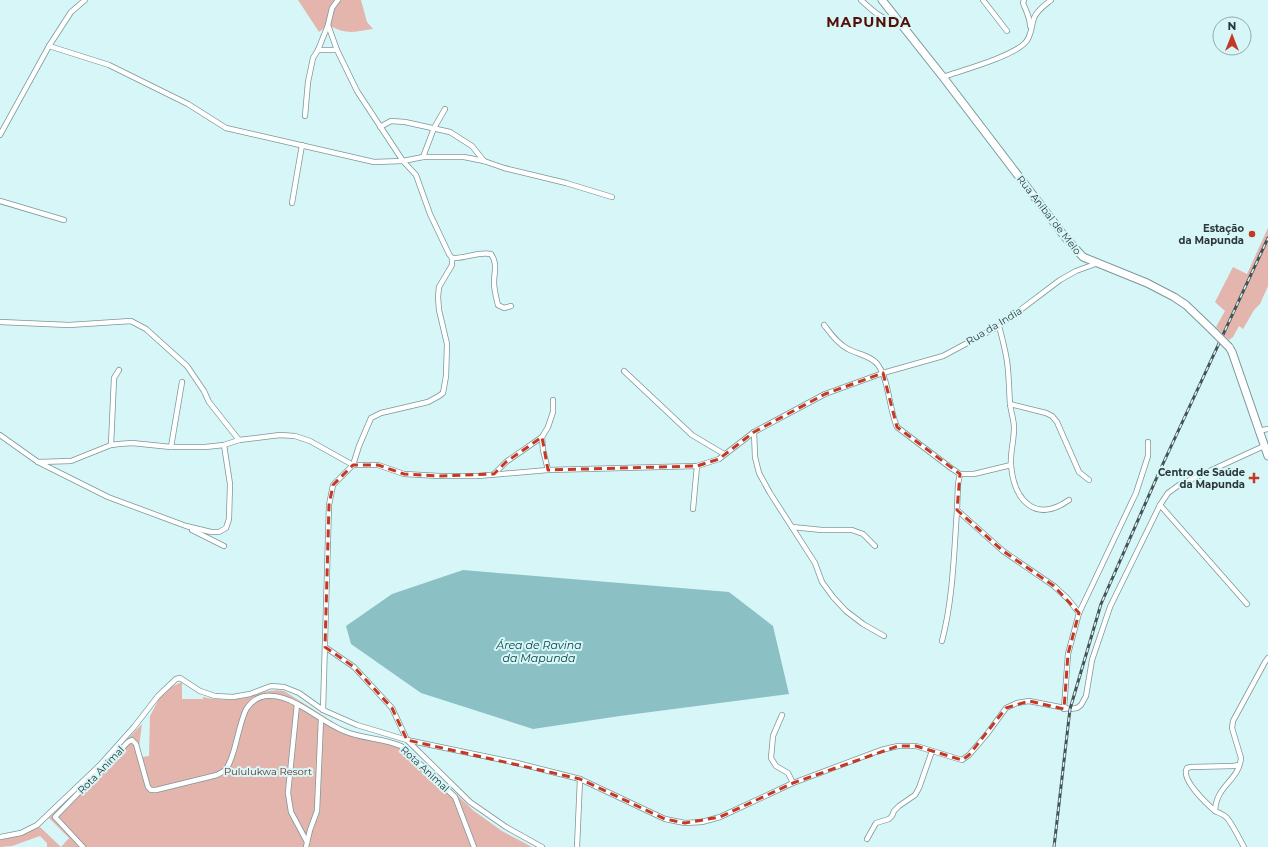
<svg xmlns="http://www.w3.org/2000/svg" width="1268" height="847" viewBox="0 0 1268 847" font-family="Montserrat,sans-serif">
	<rect width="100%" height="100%" fill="#d7f6f8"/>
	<g fill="#e3b5ac">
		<path d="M298 0H361L367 22 373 29C352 32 348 35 328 25L319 32Z"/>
		<path d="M1268 228V286L1260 304 1254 310 1243 329 1239 326 1233 337 1229 340 1216 327 1225 311 1215 302 1233 267 1247 274Z"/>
		<path d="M182 682V699H203V697C217 700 230 701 244 698 258 695 269 688 284 691L346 730 398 742 404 745 474 811 502 831 532 847H47V843L40 836 12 846 0 847V840L24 834 40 827 61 847 69 838 49 818 88 781 142 724 139 747 142 757 149 756 150 716 159 699 171 687Z"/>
	</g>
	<path fill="#8bc1c4" d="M463 570 729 592 773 626 789 694 620 716 533 729 421 693 351 644 346 626 392 594Z"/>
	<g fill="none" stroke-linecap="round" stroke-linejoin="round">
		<defs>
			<g id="street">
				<path d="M338 0 332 8 328 25 337 50 357 91 403 161 416 175 430 214 449 254 452 258C466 259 478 251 491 254 498 264 494 272 494 282 494 290 496 297 498 305L504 308 511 306"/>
				<path d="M861 0C874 12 882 20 900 23"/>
				<path d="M983 0 1007 31"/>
				<path d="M1024 0 1023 3C1026 11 1030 17 1030 26"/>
				<path d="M49 46 109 65 188 104 226 128 374 162 403 161 423 157H464L484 161 504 168 566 183 612 197"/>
				<path d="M318 50H337"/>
				<path d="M943 77C963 70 1011 57 1025 43 1032 36 1031 26 1034 18 1037 10 1045 5 1051 0"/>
				<path d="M305 116 308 82 313 58 318 50 328 25"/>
				<path d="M380 127 391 121 405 122 450 132 472 146 484 161"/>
				<path d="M0 135 49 46 71 12 85 0"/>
				<path d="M423 157 434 128 445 109"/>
				<path d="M0 201 64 220"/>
				<path d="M292 203 302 145"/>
				<path d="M0 322 69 325 131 321 146 329 187 366 204 391 209 402 239 440"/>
				<path d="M824 325C831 334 838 344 848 349 857 354 872 356 878 365 889 380 889 409 897 427L951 468 960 474H974L1011 465"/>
				<path d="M999 326C1002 337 1005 349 1007 361 1009 375 1009 390 1010 404 1011 412 1014 420 1014 428 1014 441 1010 453 1011 465 1014 500 1035 524 1069 500"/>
				<path d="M624 371 692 435 724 454"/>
				<path d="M1010 404 1046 413 1052 416 1057 422 1079 472 1089 480"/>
				<path d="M1258 431 1268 429"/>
				<path d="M754 432 755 457 759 473 770 493 815 563 822 582 833 597 846 611 863 624 884 636"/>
				<path d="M0 435 38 462 108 497 186 526 211 532H219L226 528 229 519 230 484 224 445"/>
				<path d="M542 437 543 450 548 470"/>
				<path d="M111 445 114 378 119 370"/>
				<path d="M171 447 182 382"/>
				<path d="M38 462 71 461 111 445 119 444 132 443 171 447H205L224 445 239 440 280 435 295 436 310 441 353 465H378L404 474 440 476H478L548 470 697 466 719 459 754 432 825 394 883 373 943 356 999 326 1060 280 1076 271 1098 263"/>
				<path d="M494 474 506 462 542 437 548 427 553 412V400"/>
				<path d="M960 474 958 484 957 510 1003 551 1054 586 1068 599 1079 613"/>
				<path d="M1160 505 1247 604"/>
				<path d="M693 509 697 466"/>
				<path d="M792 527 822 530H852L863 534 875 546"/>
				<path d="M192 530 224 546"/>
				<path d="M942 641C953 599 954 553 957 510"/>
				<path d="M325 647 354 667 392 708 407 740 470 802 506 827 542 847"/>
				<path d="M1064 709 1068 654 1079 613 1136 493 1148 456V442"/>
				<path d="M323 710 329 505 333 485 353 465 359 446 371 418 381 413 428 402 439 396 443 393 446 376 447 344 439 310 438 297 439 287 452 265V258"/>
				<path d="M782 715 773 736 771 758 776 766 788 773 793 783"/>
				<path d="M1239 765 1233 766 1191 767 1187 768C1180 779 1207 804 1215 811 1219 813 1223 814 1226 817 1231 821 1240 840 1244 847"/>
				<path d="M1215 811C1216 785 1239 781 1241 758L1232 728 1233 721 1265 662 1268 658"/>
				<path d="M0 837 21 833 37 825 99 766 134 727 158 696 176 679 180 678 200 691 215 696 233 697 250 694 271 686 284 687 299 693 323 710 357 725 407 740 517 763 580 779 665 819 685 823 702 822 720 817 793 783 881 750 898 746H916L962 760 969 755 987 734 1006 708 1017 703 1029 701 1070 709 1077 708 1081 705 1086 696 1092 660 1110 607 1160 505 1168 493 1179 485 1264 446"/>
				<path d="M867 839 876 823 889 819 892 816 894 811 899 806 915 795 919 788 932 751"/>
				<path d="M307 842 291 812 288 793 297 704C313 712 327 724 344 731 362 739 383 738 401 746L455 797 474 847"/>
				<path d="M83 847 55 817 128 742 132 740 136 744 148 787 151 790H156L217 775C220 773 223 772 225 770 230 765 232 756 234 750 237 740 242 715 247 708 259 690 281 695 297 704"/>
				<path d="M306 847 310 830 317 811 321 719"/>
				<path d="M577 847 580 779"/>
			</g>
			<g id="secondary">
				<path d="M882 0 943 77 1065 237 1083 257 1147 283 1174 297 1186 305 1211 329"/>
				<path d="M1229 347 1232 352 1268 456"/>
			</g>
		</defs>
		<use href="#street" stroke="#7b9799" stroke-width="6"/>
		<use href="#secondary" stroke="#7b9799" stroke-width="9"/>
		<use href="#street" stroke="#fff" stroke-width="4.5"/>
		<use href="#secondary" stroke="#fff" stroke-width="7"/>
		<defs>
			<path id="rail" d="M1054 847 1070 709 1101 604 1161 468 1268 238"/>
		</defs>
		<use href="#rail" stroke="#455355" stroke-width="3"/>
		<use href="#rail" stroke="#d7f6f8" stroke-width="1.5" stroke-dasharray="4.5" stroke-linecap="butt"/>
		<defs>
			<path id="secondary-bridge" d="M1211 329 1229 347"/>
		</defs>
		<use href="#secondary-bridge" stroke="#7b9799" stroke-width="9" stroke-linecap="butt"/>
		<use href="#secondary-bridge" stroke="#fff" stroke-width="7"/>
	</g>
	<path fill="none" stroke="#c43824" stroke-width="3" stroke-dasharray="8 5" stroke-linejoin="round" d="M883 373 897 427 960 474 957 510 1003 551 1054 586 1079 613 1068 654 1064 709 1029 701 1006 708 969 755 962 760 916 746H898L793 783 720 817 685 823 665 819 580 779 407 740 392 708 354 667 325 647 329 505 333 485 353 465H378L404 474 440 476 494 474 506 462 542 437 548 470 697 466 719 459 754 432 825 394Z"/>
	<g fill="#c43824" stroke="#d7f6f8" stroke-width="1.5">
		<circle cx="1252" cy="234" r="4"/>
		<path d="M1252 472h4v4h4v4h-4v4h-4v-4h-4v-4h4z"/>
	</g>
	<g text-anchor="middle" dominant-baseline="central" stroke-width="4" stroke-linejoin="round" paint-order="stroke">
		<g font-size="10" fill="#2c3839" stroke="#d7f6f8">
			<text transform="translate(1049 215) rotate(52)">Rua Aníbal de Melo</text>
			<text transform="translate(994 326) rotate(-31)">Rua da India</text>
			<text transform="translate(425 769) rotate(43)">Rota Animal</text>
			<text transform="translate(101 770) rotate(-46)">Rota Animal</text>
		</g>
		<g font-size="10" font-weight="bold" fill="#2c3839" stroke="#d7f6f8" text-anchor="end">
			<text x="1244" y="228">Estação<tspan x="1244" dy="12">da Mapunda</tspan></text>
			<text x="1245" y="472">Centro de Saúde<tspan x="1245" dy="12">da Mapunda</tspan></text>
		</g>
		<g font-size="10" fill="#6a2f25" stroke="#d7f6f8">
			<text x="268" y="771">Pululukwa Resort</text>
		</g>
		<g font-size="11" font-style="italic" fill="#104245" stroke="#d7f6f8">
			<text x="539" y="645">Área de Ravina<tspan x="539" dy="13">da Mapunda</tspan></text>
		</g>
		<g font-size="14" font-weight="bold" letter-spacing="1" fill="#531006" stroke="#d7f6f8">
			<text x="869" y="22">MAPUNDA</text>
		</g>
	</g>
	<g transform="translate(1232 36)"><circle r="19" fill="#d7f6f8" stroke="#93aaac"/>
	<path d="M0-3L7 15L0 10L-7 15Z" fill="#c43824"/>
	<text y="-6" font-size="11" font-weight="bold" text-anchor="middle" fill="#2c3839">N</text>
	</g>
</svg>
